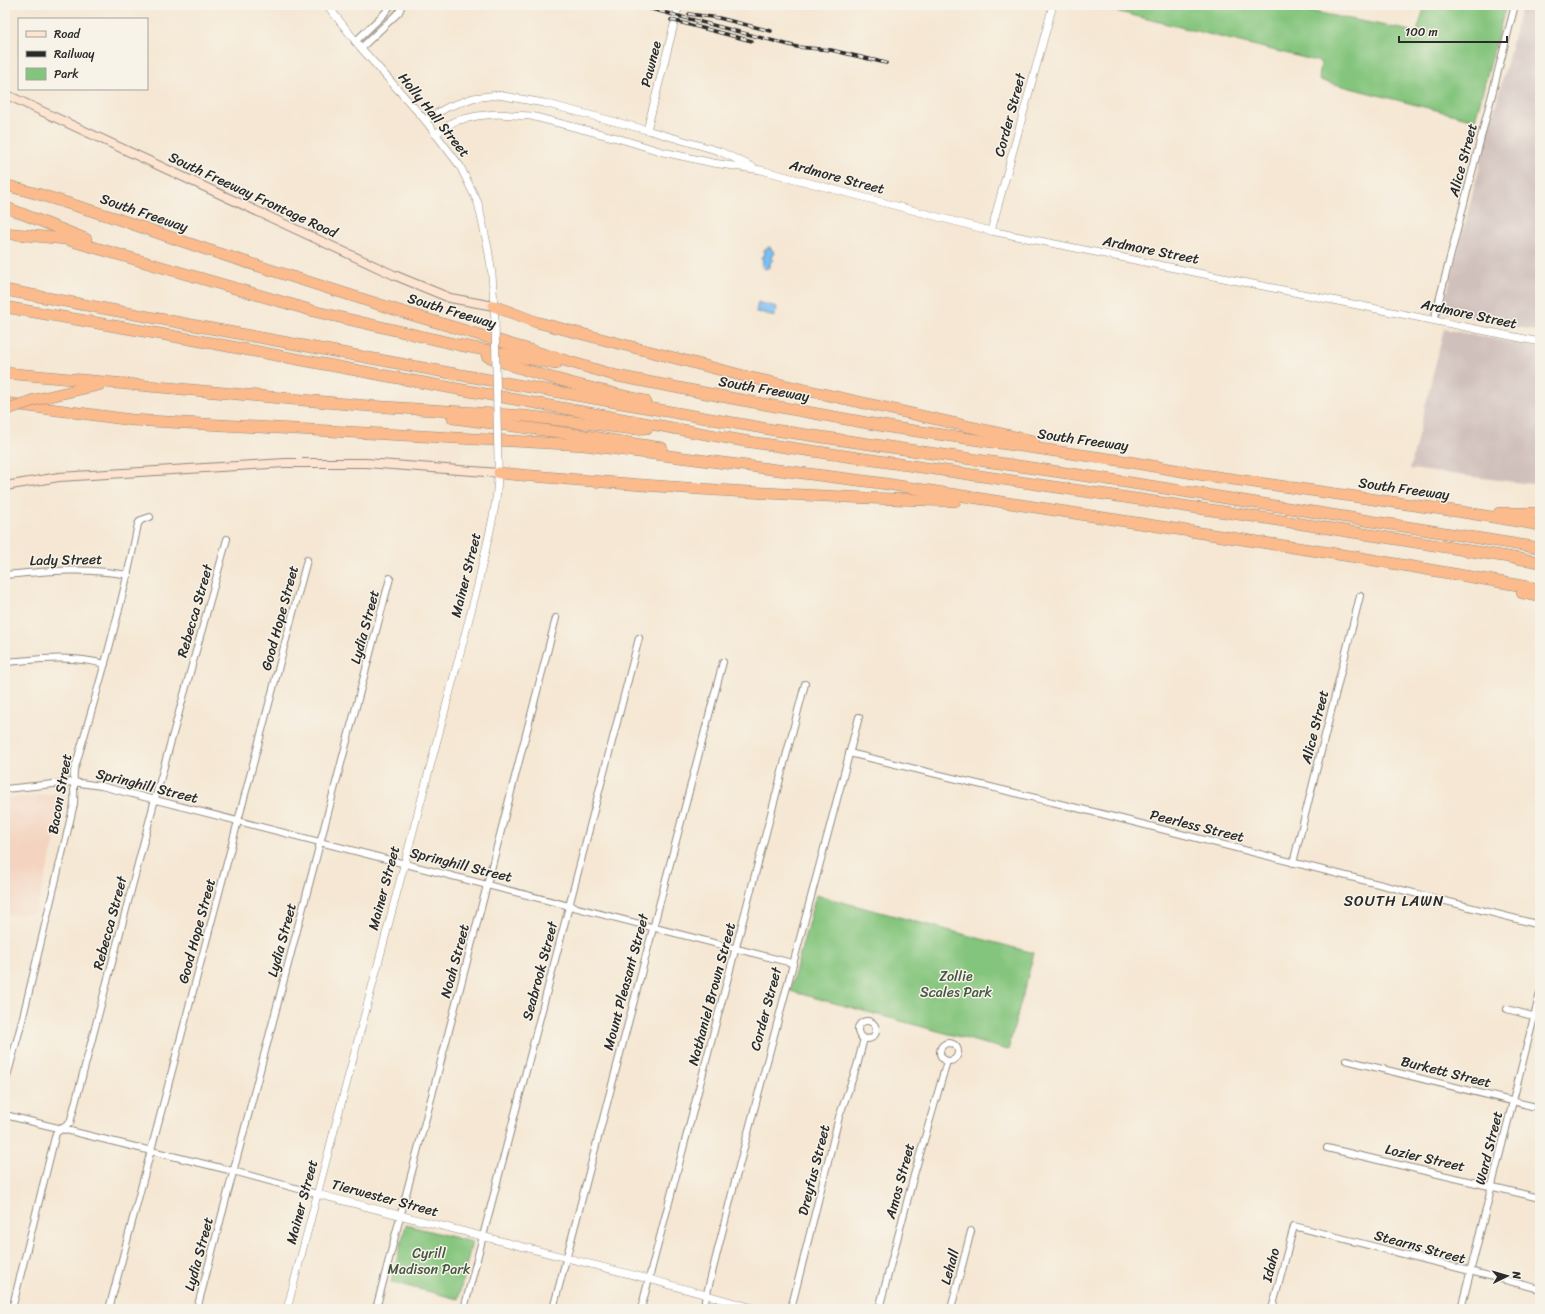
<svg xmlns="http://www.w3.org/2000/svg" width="1545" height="1314" viewBox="0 0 1545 1314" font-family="Sriracha,sans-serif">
	<rect width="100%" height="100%" fill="#f7f3e8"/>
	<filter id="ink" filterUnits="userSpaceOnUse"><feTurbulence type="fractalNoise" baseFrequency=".025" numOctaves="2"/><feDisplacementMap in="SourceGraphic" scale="8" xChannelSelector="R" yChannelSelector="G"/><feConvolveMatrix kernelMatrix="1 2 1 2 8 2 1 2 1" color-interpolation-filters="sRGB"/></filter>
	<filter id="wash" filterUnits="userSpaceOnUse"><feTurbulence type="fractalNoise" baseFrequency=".012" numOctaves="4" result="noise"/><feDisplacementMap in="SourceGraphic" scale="16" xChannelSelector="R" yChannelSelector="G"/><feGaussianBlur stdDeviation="0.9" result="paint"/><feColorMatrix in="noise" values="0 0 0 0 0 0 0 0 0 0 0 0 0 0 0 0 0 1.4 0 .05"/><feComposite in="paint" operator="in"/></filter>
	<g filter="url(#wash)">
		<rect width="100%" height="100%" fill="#f5e7d3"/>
		<path fill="#f4d3c0" d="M61 793 66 799 36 912 5 915V799Z"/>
		<g fill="#d0c0bc">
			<path d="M1522 5H1540V332L1442 311Z"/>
			<path d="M1444 329 1540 348V485L1410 469Z"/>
		</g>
		<g fill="#84c57d" stroke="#587854">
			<path d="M1091 5H1305L1304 10 1417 32 1425 5H1506L1475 120 1319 80 1321 62Z"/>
			<path d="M816 895 1034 953 1008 1050 790 991Z"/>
			<path d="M406 1225 472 1242 458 1299 391 1282Z"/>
		</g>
		<g fill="#7cbef2" stroke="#54748e">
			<path d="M769 247 771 248 774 253 771 257 773 260 770 263V267L765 269 761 265 763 261 761 257 765 255 764 250Z"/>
			<path d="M758 302C765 305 771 305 777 307L775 316H770L765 313 756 312Z"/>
		</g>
	</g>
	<g filter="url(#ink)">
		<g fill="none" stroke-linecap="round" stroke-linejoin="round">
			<defs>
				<g id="minor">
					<path d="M355 42 384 14 391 5"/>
					<path d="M361 48 399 12 402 5"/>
					<path d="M1434 320 1515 5"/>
					<path d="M5 575C47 571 87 567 128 575"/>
					<path d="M5 662C42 659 69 655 105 664"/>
					<path d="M849 753 1102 814 1540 925"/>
					<path d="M5 789 73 782 101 786 792 963"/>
					<path d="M1293 863 1360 596"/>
					<path d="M1507 1009 1540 1018"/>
					<circle cx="867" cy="1030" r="9"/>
					<circle cx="949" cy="1052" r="9"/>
					<path d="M1346 1060 1540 1108"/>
					<path d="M5 1084 21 1025 74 804C75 793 73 782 74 771 98 689 122 608 138 524L141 520 150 517"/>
					<path d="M5 1115 233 1171 317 1194"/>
					<path d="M1327 1148 1540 1198"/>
					<path d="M12 1309 56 1133 70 1123 155 799 227 539"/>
					<path d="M109 1309 307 560"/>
					<path d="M197 1309 390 578"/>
					<path d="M376 1309 487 885 556 618"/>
					<path d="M464 1309 639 638"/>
					<path d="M553 1309 723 662"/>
					<path d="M641 1309 805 684"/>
					<path d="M703 1309 734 1185 859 717"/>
					<path d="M791 1309 839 1117 857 1066 864 1038"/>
					<path d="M879 1309 914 1175 947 1061"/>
					<path d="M951 1309 971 1231"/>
					<path d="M1272 1309 1294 1226 1540 1289"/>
					<path d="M1461 1309 1540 993"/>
				</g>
				<g id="tertiary">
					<path d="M327 5 361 48 425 120 460 166 478 203 488 248 492 274 495 321"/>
					<path d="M425 120 448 107 473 98 498 95 544 103 647 130 719 151 753 167"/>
					<path d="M647 130 679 5"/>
					<path d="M435 134 455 121 477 116 496 114 531 116 617 138 663 152 713 163 761 170 991 231 1540 342"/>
					<path d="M991 231 1053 5"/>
					<path d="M317 1194 649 1279 757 1309"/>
					<path d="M287 1309 478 585C486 542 500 504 498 460"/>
				</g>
				<g id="secondary">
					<path d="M5 94 394 275 450 298 494 306"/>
					<path d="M5 486 59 477 285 463H366L499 473"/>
				</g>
				<g id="motorway">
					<path d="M5 185 38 194 112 217 205 249 406 313 617 376 736 399 895 428 1124 461 1204 475 1462 512 1540 525"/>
					<path d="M5 207 86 239"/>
					<path d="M5 233 65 239 317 312 459 345 556 364"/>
					<path d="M5 290 450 373 774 430 1100 478 1540 548"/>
					<path d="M494 306 536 322 752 378 1034 441"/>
					<path d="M5 307 195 340 430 384 744 441 1258 517 1540 562"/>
					<path d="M487 356C538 377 592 388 645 401"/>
					<path d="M5 373 369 406 525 416 633 429 647 428"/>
					<path d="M72 391 99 385"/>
					<path d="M5 403 132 420 584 445 880 483 1356 557 1540 589"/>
					<path d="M453 418 573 434 662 448"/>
					<path d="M499 473C650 487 803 497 955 501"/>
					<path d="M1499 513H1540"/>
					<path d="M1522 593 1540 597"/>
				</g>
			</defs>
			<use href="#minor" stroke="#90897f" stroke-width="8"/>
			<use href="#tertiary" stroke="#90897f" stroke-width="8"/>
			<use href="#secondary" stroke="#90897f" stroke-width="10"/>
			<use href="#motorway" stroke="#90897f" stroke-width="12"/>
			<use href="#minor" stroke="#fff" stroke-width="6"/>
			<use href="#tertiary" stroke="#fff" stroke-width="7"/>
			<use href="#secondary" stroke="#fde4d1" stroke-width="8"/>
			<use href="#motorway" stroke="#fbbb8c" stroke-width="11"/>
			<defs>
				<g id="rail">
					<path d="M636 5 797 47 831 50 886 63"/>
					<path d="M689 14 719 18 771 31"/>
					<path d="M671 20 752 41"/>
				</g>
			</defs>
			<use href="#rail" stroke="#2b2b2b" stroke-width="3.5"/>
			<use href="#rail" stroke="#f7f3e8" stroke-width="2" stroke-dasharray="6" stroke-linecap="butt"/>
			<defs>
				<path id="tertiary-bridge" d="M495 321 498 460"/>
				<path id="motorway-bridge" d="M5 410 34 400 72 391"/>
			</defs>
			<use href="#tertiary-bridge" stroke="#90897f" stroke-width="8" stroke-linecap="butt"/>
			<use href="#motorway-bridge" stroke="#90897f" stroke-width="12" stroke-linecap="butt"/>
			<use href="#tertiary-bridge" stroke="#fff" stroke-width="7"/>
			<use href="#motorway-bridge" stroke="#fbbb8c" stroke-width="11"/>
		</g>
	</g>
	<g text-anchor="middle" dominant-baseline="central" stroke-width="3" stroke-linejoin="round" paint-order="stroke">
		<g font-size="14" fill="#2b2b2b" stroke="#f7f3e8">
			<text transform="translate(651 64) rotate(-76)">Pawnee</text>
			<text transform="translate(434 115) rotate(51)">Holly Hall Street</text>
			<text transform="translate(1010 115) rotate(-75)">Corder Street</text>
			<text transform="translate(1463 160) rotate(-75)">Alice Street</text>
			<text transform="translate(837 177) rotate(15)">Ardmore Street</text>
			<text transform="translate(253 195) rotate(25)">South Freeway Frontage Road</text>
			<text transform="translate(144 213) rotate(19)">South Freeway</text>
			<text transform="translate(1151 250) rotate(11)">Ardmore Street</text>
			<text transform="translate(452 311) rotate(17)">South Freeway</text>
			<text transform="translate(1469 314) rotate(12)">Ardmore Street</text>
			<text transform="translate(764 389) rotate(10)">South Freeway</text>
			<text transform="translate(1083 440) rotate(8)">South Freeway</text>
			<text transform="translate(1404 489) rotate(8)">South Freeway</text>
			<text transform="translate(66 560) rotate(-1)">Lady Street</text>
			<text transform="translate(466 575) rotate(-76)">Mainer Street</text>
			<text transform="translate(195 611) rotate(-74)">Rebecca Street</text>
			<text transform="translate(280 618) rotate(-75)">Good Hope Street</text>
			<text transform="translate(365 627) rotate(-75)">Lydia Street</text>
			<text transform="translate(1315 727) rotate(-76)">Alice Street</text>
			<text transform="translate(147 786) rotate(14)">Springhill Street</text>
			<text transform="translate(60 794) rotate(-80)">Bacon Street</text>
			<text transform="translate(1197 826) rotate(14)">Peerless Street</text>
			<text transform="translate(461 865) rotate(14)">Springhill Street</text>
			<text transform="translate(384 888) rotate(-75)">Mainer Street</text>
			<text transform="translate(110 923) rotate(-75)">Rebecca Street</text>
			<text transform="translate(197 931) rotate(-75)">Good Hope Street</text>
			<text transform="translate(282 940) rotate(-75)">Lydia Street</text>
			<text transform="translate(455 961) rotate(-75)">Noah Street</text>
			<text transform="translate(540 971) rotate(-75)">Seabrook Street</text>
			<text transform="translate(626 982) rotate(-75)">Mount Pleasant Street</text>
			<text transform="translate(712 994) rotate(-75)">Nathaniel Brown Street</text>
			<text transform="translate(766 1009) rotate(-75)">Corder Street</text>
			<text transform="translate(1446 1072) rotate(14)">Burkett Street</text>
			<text transform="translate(1489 1148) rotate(-76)">Ward Street</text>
			<text transform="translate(1425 1158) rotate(13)">Lozier Street</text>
			<text transform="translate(814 1170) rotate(-76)">Dreyfus Street</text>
			<text transform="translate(900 1181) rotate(-75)">Amos Street</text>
			<text transform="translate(385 1198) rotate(15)">Tierwester Street</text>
			<text transform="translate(302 1202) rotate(-75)">Mainer Street</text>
			<text transform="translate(1420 1247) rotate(15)">Stearns Street</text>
			<text transform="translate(199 1254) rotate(-75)">Lydia Street</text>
			<text transform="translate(1271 1265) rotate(-76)">Idaho</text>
			<text transform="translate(950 1267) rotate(-75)">Lehall</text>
		</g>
		<g font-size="14" fill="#465944" stroke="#f7f3e8">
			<text x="956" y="976">Zollie<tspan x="956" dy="16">Scales Park</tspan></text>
			<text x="429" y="1253">Cyrill<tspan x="429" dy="16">Madison Park</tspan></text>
		</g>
		<g font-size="15" letter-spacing="1" fill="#2b2b2b" stroke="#f7f3e8">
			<text x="1394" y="901">SOUTH LAWN</text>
		</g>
	</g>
	<rect width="1545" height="1314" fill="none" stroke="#f7f3e8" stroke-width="20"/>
	<rect x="18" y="18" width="130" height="72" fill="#f7f3e8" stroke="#a5a39c"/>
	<rect x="26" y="31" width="20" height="6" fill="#fde4d1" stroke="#a5a39c"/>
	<text x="54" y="38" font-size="12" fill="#2b2b2b">Road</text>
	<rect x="26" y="51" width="20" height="6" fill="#2b2b2b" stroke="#a5a39c"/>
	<text x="54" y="58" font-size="12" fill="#2b2b2b">Railway</text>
	<rect x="26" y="68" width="20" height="12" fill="#84c57d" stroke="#a5a39c"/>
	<text x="54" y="78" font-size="12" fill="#2b2b2b">Park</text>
	<g transform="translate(1507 1276) rotate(85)" stroke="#f7f3e8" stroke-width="3" paint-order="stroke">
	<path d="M0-3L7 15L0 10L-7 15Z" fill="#2b2b2b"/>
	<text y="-6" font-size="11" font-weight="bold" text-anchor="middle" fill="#2b2b2b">N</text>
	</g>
	<path d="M1399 36v6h108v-6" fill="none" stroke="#2b2b2b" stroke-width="2"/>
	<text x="1405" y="36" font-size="12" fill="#2b2b2b" stroke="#f7f3e8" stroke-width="3" paint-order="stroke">100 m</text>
</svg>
